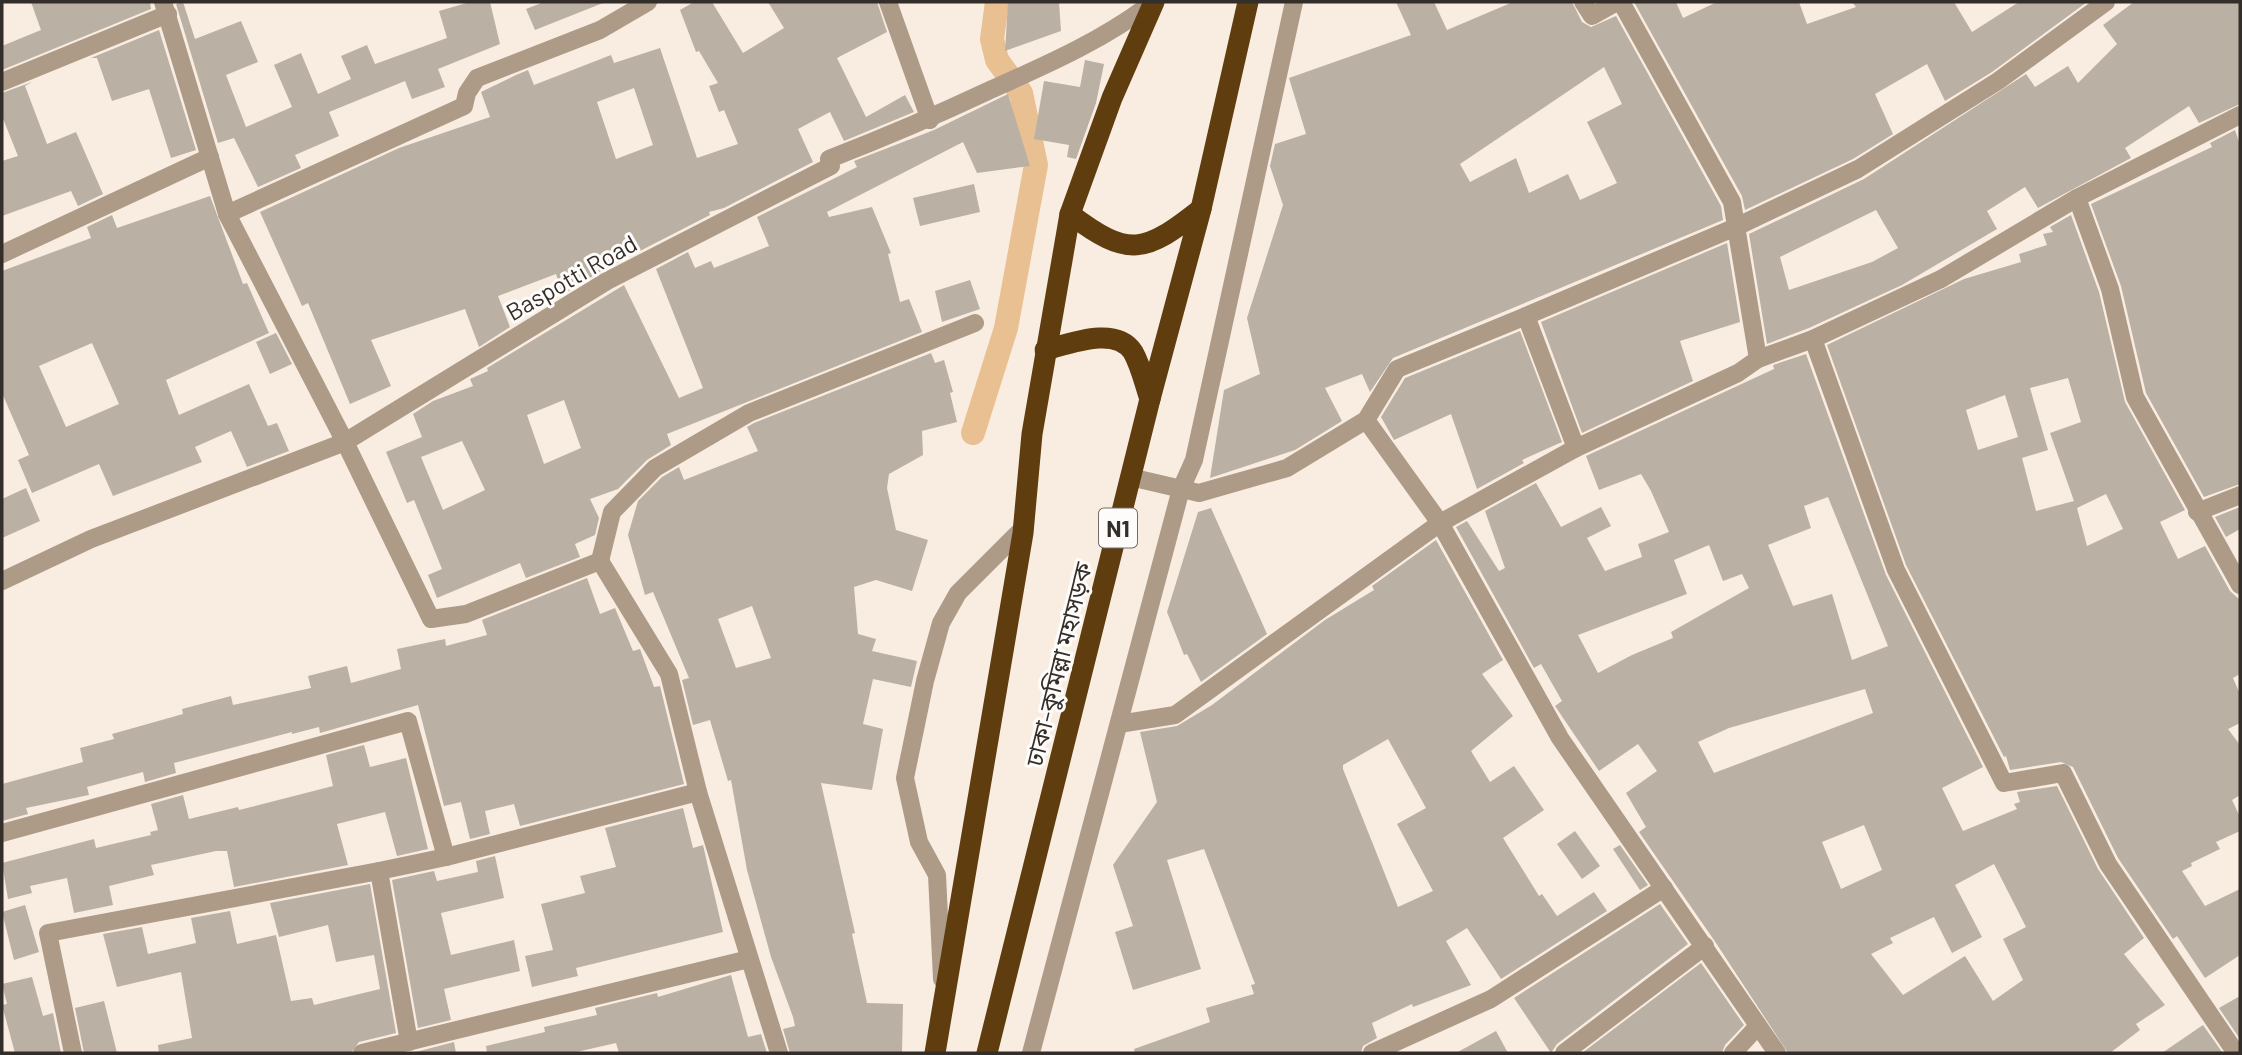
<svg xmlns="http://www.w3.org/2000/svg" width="2242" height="1055" viewBox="0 0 2242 1055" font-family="Barlow,'Noto Sans Bengali',sans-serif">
	<rect width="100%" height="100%" fill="#f9ede1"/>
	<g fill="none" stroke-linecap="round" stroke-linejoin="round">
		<path stroke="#e9c091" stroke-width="24" d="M973 433 1006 328 1036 165 1021 93 997 60 992 39 997 2"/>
	</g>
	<g fill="#bbb0a4" fill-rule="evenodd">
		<path d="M31 2H150L151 9 2 70V46L41 30Z"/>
		<path d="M183 2 195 39 241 21 258 62 226 75 246 127 292 107 274 65 301 53 318 94 351 79 341 56 367 45 375 64 447 38 439 11 470 2H490L500 44 438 69 445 87 412 99 405 81 329 112 339 136 295 155 301 168 258 187 234 138 218 143 176 4Z"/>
		<path d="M544 2H603V3L535 30 526 9Z"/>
		<path d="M694 2H712L743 53 784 28 768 2H877L887 32 837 58 866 117 905 95 914 112 844 141 830 112 798 129 813 162 724 208 709 212 710 215 601 271 562 295 556 274 498 296 510 327 479 347 465 309 371 340 391 386 350 404 308 303 302 306 260 212 399 148 490 117 481 92 516 75 528 70 534 85 611 55 614 63 660 48 697 158 738 144 724 110 719 112 709 86 718 83 699 51 696 52 680 10ZM634 88 653 145 616 159 597 102Z"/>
		<path d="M1008 2H1059L1061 31 1005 51Z"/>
		<path d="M1396 2H1434L1447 30 1513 2H1572L1582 22 1591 27 1616 16 1721 206 1723 220 1393 358 1370 392 1362 374 1325 388 1342 421 1295 450 1210 478 1224 390 1260 374 1247 318 1283 205 1270 166 1275 144 1306 134 1289 78 1411 35ZM1604 67 1622 104 1587 122 1617 183 1580 200 1568 174 1529 193 1516 158 1470 182 1460 164Z"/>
		<path d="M1634 2H1676L1683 18 1717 2H1799L1807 24 1856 7 1852 2H1954L1972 32 2019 2H2087L1992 72 1945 101 1927 64 1875 94 1893 134 1853 159 1745 210 1742 196Z"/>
		<path d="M2134 2H2240V104L2199 123 2189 106 2125 148 2131 158 2038 208 2025 187 1987 211 1997 229 1902 285 1809 328 1767 344 1749 234 1864 179 2026 74 2035 87 2068 66 2078 83 2117 44 2103 25ZM1876 210 1898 248 1872 262 1789 290 1780 257Z"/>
		<path d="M159 30 196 150 171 158 149 89 112 101 97 58H91Z"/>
		<path d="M1085 60 1104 64 1096 103 1076 159 1067 157 1069 145 1034 139 1044 81 1080 87Z"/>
		<path d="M32 82 25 86 47 144 76 132 103 194 78 206 71 191 2 216V161L18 156 2 116V93Z"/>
		<path d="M1008 94 1030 166 977 173 963 142 827 212 829 217 872 207 891 253 888 254 900 302 909 299 922 332 667 434 671 445 647 460 618 489 590 499 599 518 595 535 575 544 580 557 526 578 520 563 437 598 428 575 442 569 414 500 407 503 386 452 422 437 413 414 433 401 473 386 470 379 488 371 487 368 624 285 679 398 703 388 656 269 688 252 695 268 711 261 714 268 769 246 757 217 857 167 854 161 934 130ZM564 400 581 448 544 464 527 415ZM462 441 485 490 443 510 421 457Z"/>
		<path d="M2235 130 2240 145V484L2204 497 2146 393 2121 286 2091 204 2212 147 2210 143Z"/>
		<path d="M974 184 980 212 920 226 913 198Z"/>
		<path d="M210 196 243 284 247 283 269 333 166 380 179 415 249 384 268 426 277 423 289 451 247 467 231 431 195 447 202 462 113 496 99 464 32 493 18 460 29 455 2 393V271L91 238 87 227 112 215 117 228ZM92 343 119 404 66 427 39 366Z"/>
		<path d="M2071 215 2099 292 2125 402 2185 510 2160 522 2178 559 2205 546 2230 591 2240 600V674L2233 678 2240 694V723L2228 729 2240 745V795L2232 800 2240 817V831L2216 842 2220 849 2191 863 2192 866 2182 871 2205 906 2240 889V955L2205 978 2177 936 2173 939 2118 858 2073 767 2061 762 2010 770 2006 756 2004 757 1906 565 1827 345 1964 279 2021 262 2019 254 2047 245 2043 234 2053 232 2050 227ZM2068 378 2081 422 2050 433 2074 501 2036 511 2022 458 2048 450 2030 388ZM2005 395 2018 437 1978 450 1966 410ZM2106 494 2123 529 2087 546 2077 508Z"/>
		<path d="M1727 243 1740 322 1680 341 1693 381 1582 433 1541 322Z"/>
		<path d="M970 280 980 309 942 322 935 291Z"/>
		<path d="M1520 331 1562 442 1522 460 1524 463 1477 489 1451 414 1394 440 1381 417 1405 378Z"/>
		<path d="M276 333 292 364 270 374 256 342Z"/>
		<path d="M931 353 935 363 944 360 953 392 950 393 957 422 922 431 923 455 889 474 887 488 896 530 928 540 912 591 876 580 854 587 858 634 876 639 872 651 917 661 911 687 873 679 863 724 883 729 872 790 821 783 855 933 852 934 867 1003 903 1004 902 1053H790L783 1029 795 1026 793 1017 771 957 747 870 731 780 728 781 710 720 693 725 682 680 689 678 653 592 645 595 628 535 638 501 662 477 679 467 684 480 758 451 747 427 754 423ZM752 606 771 658 736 668 718 619Z"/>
		<path d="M1806 354 1886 575 1983 767 1942 788 1963 831 2017 809 2014 804 2020 802 2017 792 2057 786 2098 869 2144 938 2124 954 2165 1005 2136 1024 2140 1030 2110 1053H1788L1714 940 1639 832 1646 827 1626 793 1657 771 1638 744 1599 771 1555 706 1562 701 1541 664 1534 668 1456 527 1467 521 1499 571 1505 568 1485 511 1536 483 1561 527 1601 507 1611 526 1587 538 1605 571 1642 557 1638 544 1669 532 1651 491 1641 474 1599 490 1586 456 1774 369 1773 365ZM1828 497 1888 646 1852 660 1832 594 1793 606 1768 545 1811 528 1804 506ZM1709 545 1723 581 1742 574 1749 588 1671 632 1673 638 1632 655 1598 673 1578 635 1687 594 1674 560ZM1865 689 1873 713 1714 773 1698 742 1729 728ZM1864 825 1882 870 1841 889 1822 842ZM1994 864 2026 927 2003 939 2023 980 1993 1001 1965 956 1903 995 1871 954 1893 943 1890 938 1934 917 1952 953 1982 937 1955 885Z"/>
		<path d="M26 488 40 521 2 538V499Z"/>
		<path d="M2240 507V529L2226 537 2215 517Z"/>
		<path d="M1211 508 1267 634 1201 682 1187 654 1184 655 1167 612 1198 512Z"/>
		<path d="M1436 540 1503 660 1482 674 1513 716 1471 751 1490 782 1514 766 1544 810 1503 838 1539 896 1542 894 1557 916 1594 892 1607 911 1501 979 1467 928 1446 941 1471 985 1413 1007 1412 1004 1372 1023 1377 1038 1363 1046 1361 1053H1135L1134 1049 1210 1022 1206 1008 1254 994 1251 985 1255 984 1204 849 1167 860 1201 969 1133 990 1115 932 1133 926 1113 865 1157 802 1140 732 1177 726 1212 705 1325 620 1374 590 1372 586ZM1388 739 1426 808 1397 824 1433 891 1398 907 1343 769V765Z"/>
		<path d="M587 578 600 614 615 608 633 651 640 649 654 687 660 686 684 784 520 826 514 804 485 811 490 834 470 839 461 802 444 806 418 705 320 733 319 727 292 734V732L174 763 176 773 145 782 143 772 87 787 89 795 26 808 28 814 2 821V784L83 762 80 748 114 739 112 734 183 714 182 709 231 696 233 705 311 688 308 676 347 666 351 683 401 669 397 649 445 639 446 646 487 635 482 620Z"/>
		<path d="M364 745 370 767 406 758 428 849 397 856 385 812 337 824 348 865 234 887 227 851H216L151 865 154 875 109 886 113 905 74 913 67 878 30 886 32 893 8 899 2 863 94 839 96 848 151 835 150 832 158 830 151 804 183 795 189 819 238 807 239 810 333 786 326 755Z"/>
		<path d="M683 808 693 848 703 845 723 932 576 968 578 976 532 987 525 956 553 950 541 904 585 893 580 876 616 867 605 828Z"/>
		<path d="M1575 831 1600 866 1582 879 1557 844Z"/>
		<path d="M1620 845 1648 885 1640 890 1613 849Z"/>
		<path d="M495 856 504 898 441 913 451 955 514 940 520 971 444 989 451 1020 418 1028 392 880 434 871 437 881 478 872 476 861Z"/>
		<path d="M370 884 396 1033 359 1042 351 1053H159L158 1045 192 1038 181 972 117 987 103 934 142 927 148 954 196 943 191 918 230 911 237 944 276 935 291 1001 312 998 314 1005 380 989 374 955 336 962 328 925 279 937 270 903Z"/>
		<path d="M1660 904 1688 944 1557 1044 1551 1053 1514 998Z"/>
		<path d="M25 905 39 952 14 960 2 912Z"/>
		<path d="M1701 963 1744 1025 1725 1045 1722 1053H1582Z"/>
		<path d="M731 975 748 1037 761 1034 767 1053H619L616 1043 572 1053H487L486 1046 545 1032 544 1027 597 1015 595 1008 657 993 658 997Z"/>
		<path d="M32 977 43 1016 53 1013 61 1053H15L2 1005 7 1004 2 984Z"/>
		<path d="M2240 996V1039L2219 1008Z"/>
		<path d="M104 1001 117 1053H84L75 1008Z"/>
		<path d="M2203 1025 2222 1052 2162 1053Z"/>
		<path d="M1496 1031 1508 1053H1456Z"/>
		<path d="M454 1042 456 1053H409H412Z"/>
	</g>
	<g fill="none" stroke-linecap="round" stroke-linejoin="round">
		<g stroke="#ad9b88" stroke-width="18">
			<path d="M163 2 227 214 345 442 431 619 466 614 600 561 669 674 698 792 779 1053"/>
			<path d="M888 2 930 120"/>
			<path d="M1583 2 1592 16 1617 2"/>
			<path d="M2 82 168 14"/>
			<path d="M2077 198 2110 289 2135 397 2240 585"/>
			<path d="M227 214 464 106 467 93 477 78 600 30 648 2"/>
			<path d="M2 254 210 157"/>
			<path d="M1526 316 1736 227 1858 169 1998 81 2106 2"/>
			<path d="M1813 339 1941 279 2077 198 2240 115"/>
			<path d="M1758 359 1813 339 1896 570 2004 783 2063 773 2108 864 2236 1053"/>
			<path d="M1366 420 1440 523 1560 738 1777 1053"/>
			<path d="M1576 448 1738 373 1758 359 1732 202 1621 2"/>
			<path d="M2197 512 2240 495"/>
			<path d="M600 561 612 512 655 468 749 413 975 323"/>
			<path d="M2 581 91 539 345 442 607 281 831 166 829 159C883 138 935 116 988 91 1046 65 1102 41 1153 2"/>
			<path d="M1119 724 1175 715 1440 523 1576 448 1526 316 1397 369 1366 420 1287 468 1199 493 1130 477"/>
			<path d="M2 833 408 721 446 857 379 871 409 1042"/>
			<path d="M446 857 698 792"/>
			<path d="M942 979 937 875 919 842 905 778 925 681 941 623 958 593 1017 534 1023 533"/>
			<path d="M73 1053 48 933 379 871"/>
			<path d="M362 1053 749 959"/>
			<path d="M1031 1053 1181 489 1194 460 1294 2"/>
			<path d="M1372 1053 1491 999 1664 888"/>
			<path d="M1564 1053 1705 946"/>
			<path d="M1733 1053 1757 1027"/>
		</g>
		<g stroke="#5f3d0e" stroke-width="21">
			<path d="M1070 214C1129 259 1145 253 1201 209"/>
			<path d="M1045 350C1069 344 1116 325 1133 352 1141 366 1145 385 1150 399"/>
			<path d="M935 1053 1023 533 1032 434 1070 214 1112 98 1154 2"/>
			<path d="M987 1053 1150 399 1201 209 1248 2"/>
		</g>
	</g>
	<g text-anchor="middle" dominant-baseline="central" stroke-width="6" stroke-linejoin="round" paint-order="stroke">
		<rect fill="#fefcfa" stroke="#706c68" stroke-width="2" x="1099" y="508.5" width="38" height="39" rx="5"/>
		<g font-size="23" font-weight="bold" fill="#332e2a">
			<text x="1118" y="528">N1</text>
		</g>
		<g font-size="24" fill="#332e2a" stroke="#fefcfa">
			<text transform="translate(571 277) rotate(-30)">Baspotti Road</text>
			<text transform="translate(1058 664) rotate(-76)">ঢাকা–কুমিল্লা মহাসড়ক</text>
		</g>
	</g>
	<rect width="2242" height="1055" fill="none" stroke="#332e2a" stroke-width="7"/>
</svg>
